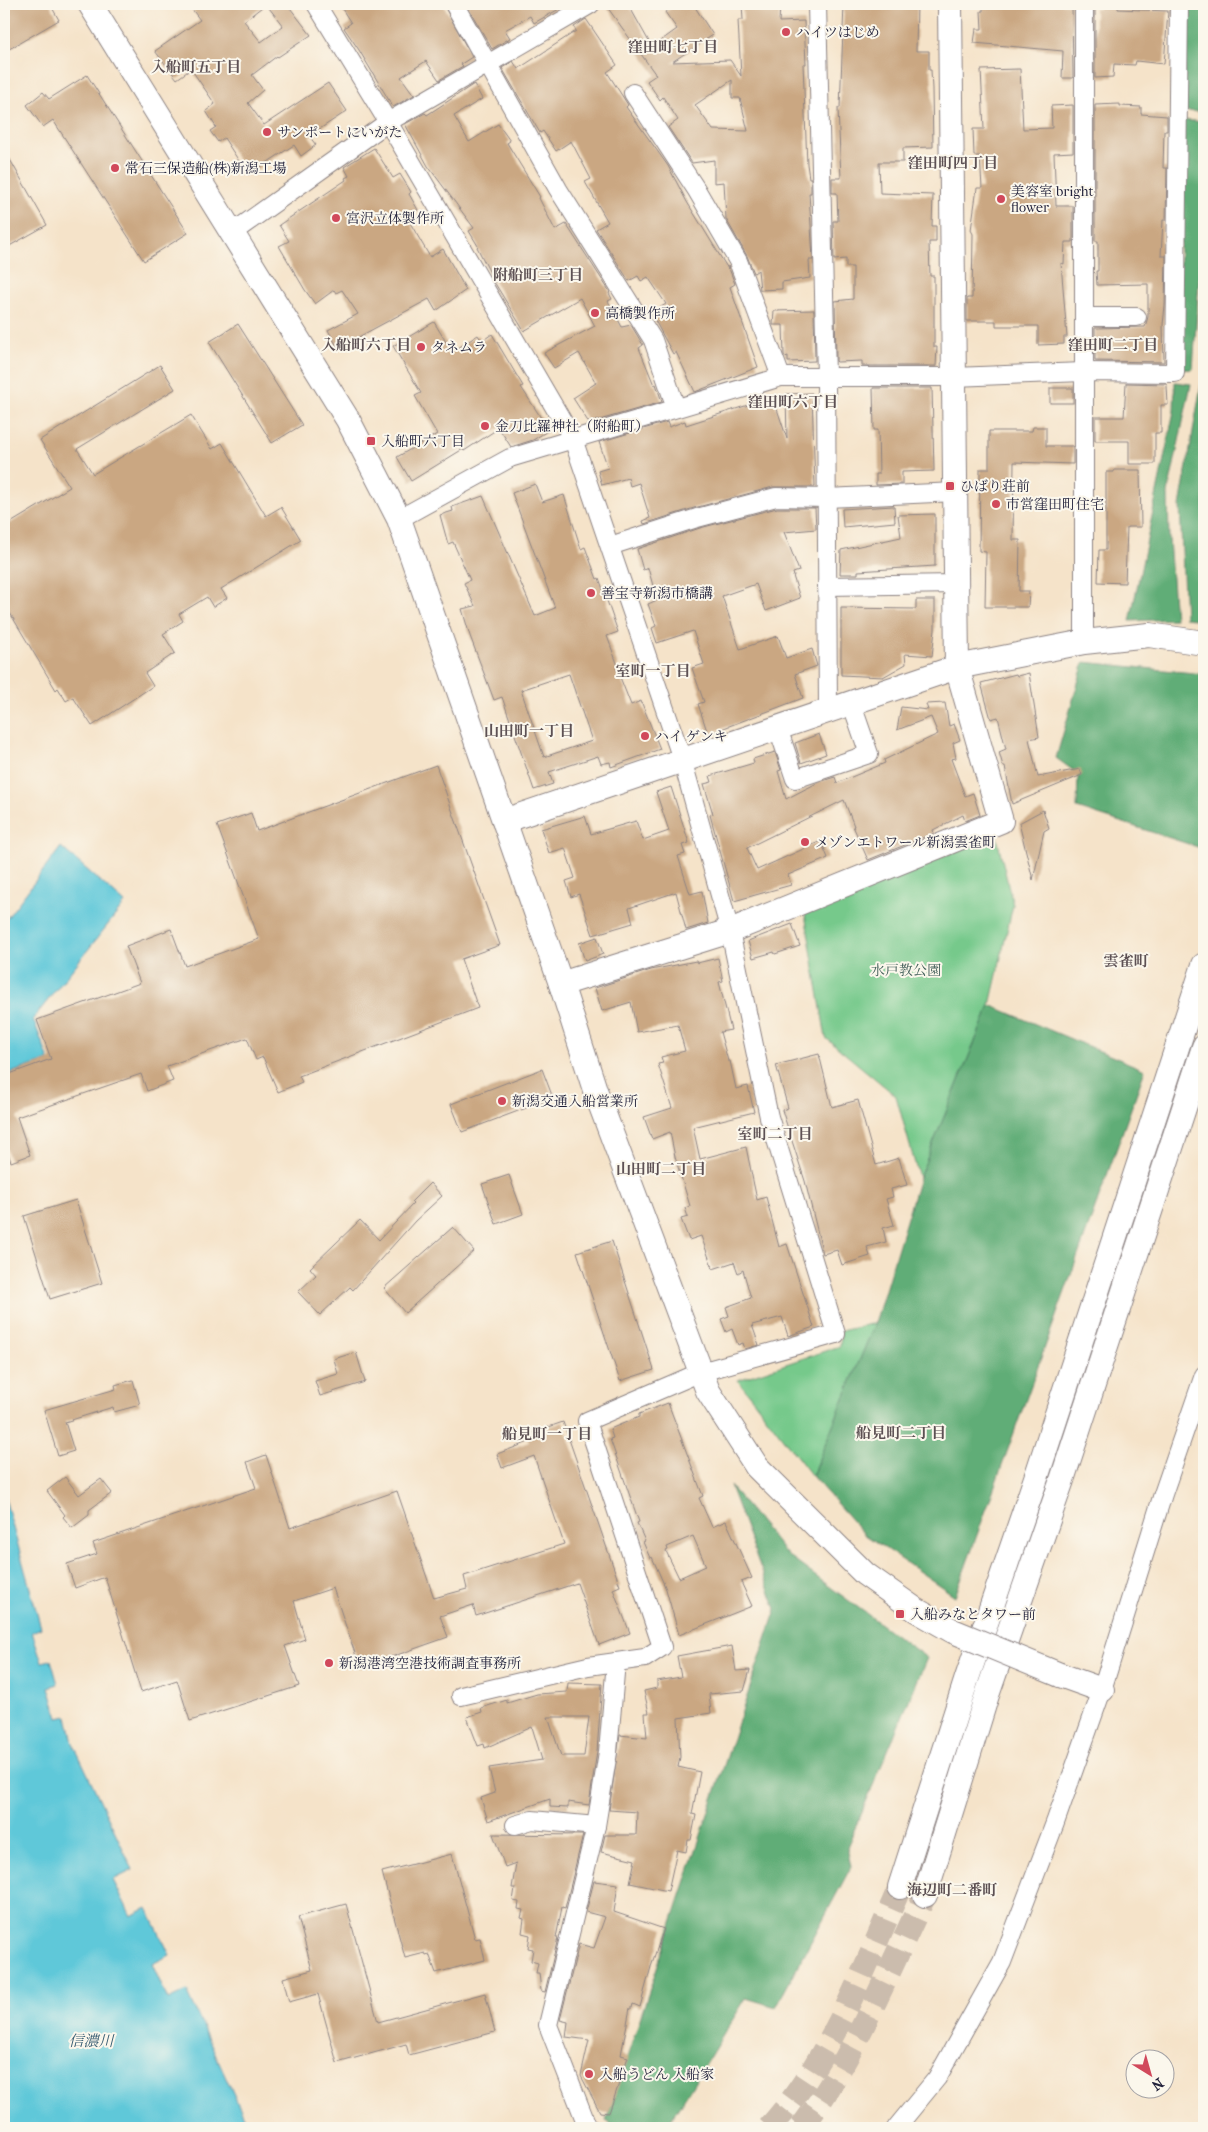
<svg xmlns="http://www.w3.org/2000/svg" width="1208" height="2132" viewBox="0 0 1208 2132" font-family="'IM FELL French Canon','Noto Serif JP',serif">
	<rect width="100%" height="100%" fill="#fbf7ec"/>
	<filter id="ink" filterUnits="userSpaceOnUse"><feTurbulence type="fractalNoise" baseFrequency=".02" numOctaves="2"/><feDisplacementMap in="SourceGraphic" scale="10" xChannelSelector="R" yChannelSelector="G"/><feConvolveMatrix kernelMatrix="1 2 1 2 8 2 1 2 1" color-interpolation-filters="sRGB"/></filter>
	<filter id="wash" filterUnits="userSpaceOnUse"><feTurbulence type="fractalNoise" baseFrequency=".0096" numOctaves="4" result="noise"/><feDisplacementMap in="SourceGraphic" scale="20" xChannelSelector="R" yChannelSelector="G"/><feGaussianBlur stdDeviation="1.12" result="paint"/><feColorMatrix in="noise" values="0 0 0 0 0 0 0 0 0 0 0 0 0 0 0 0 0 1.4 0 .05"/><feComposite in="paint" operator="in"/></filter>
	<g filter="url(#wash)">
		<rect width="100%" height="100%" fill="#f5e3c9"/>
		<g fill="#76c98b" stroke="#4c7663">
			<path d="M996 834 1013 905 990 1005 919 1178 896 1096 826 1038 805 914Z"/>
			<path d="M875 1323 812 1476 738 1380 840 1346 841 1331Z"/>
		</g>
		<g fill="#60ad77" stroke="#416859">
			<path d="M1186 4H1204V112L1183 111Z"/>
			<path d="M1182 120 1204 122V207L1193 369 1178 370Z"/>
			<path d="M1204 368V620L1185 618 1180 506Z"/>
			<path d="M1175 382 1191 384 1168 493 1169 539 1175 619 1130 621 1174 411Z"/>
			<path d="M1084 662 1204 674V849L1077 808 1078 774 1056 758Z"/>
			<path d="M990 1005 1145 1070 955 1596 864 1534 812 1476 875 1323 919 1178Z"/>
			<path d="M730 1486 788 1556 927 1658 847 1847 851 1867 776 2007 746 1998 666 2128H619L606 2121 776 1609Z"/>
		</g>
		<g fill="#5ec8d9" stroke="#40758a">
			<path d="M61 847 125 903 33 1019 49 1060 4 1075V922Z"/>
			<path d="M4 1495 41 1628 32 1632 42 1662 51 1660 58 1684 49 1687 58 1718 67 1716 73 1743 133 1870 113 1880 131 1916 147 1908 170 1955 152 1964 168 2000 187 1991 249 2128H4Z"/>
		</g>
		<g id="blocks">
			<g fill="#caa782" fill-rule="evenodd">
				<path d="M11 4H50L59 20 4 52V8Z"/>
				<path d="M188 4H287L311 35 278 57 277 56 252 75 263 90 248 103 264 125 328 83 347 111 309 136 316 145 301 156 294 145 248 175 224 138 218 142 210 131 216 127 206 111 215 104 191 69 177 79 155 51 200 20ZM266 4 283 26 261 42 244 21Z"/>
				<path d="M339 4H443L472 57 461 64 463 66 439 80 426 61 401 77 414 95 393 107 359 50 344 28 351 23Z"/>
				<path d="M466 4H568L534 23 530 16 505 30 510 38 492 49Z"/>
				<path d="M605 4H628L652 47 677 29 665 12 678 4H693L713 35 672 62 730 60 741 76 738 20H743L742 4H780L779 22 804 21 806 64H803L807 164 809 178H811V193H809L813 260H809L810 278 782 282V289L760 290 758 270 754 273 747 256 726 219 724 182 714 183V160L692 163 668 127 678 120 663 97 660 100 647 81 656 75ZM732 80V98H740L748 131 713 130 695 105Z"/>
				<path d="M844 4H917L916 51H929V70H931L932 89 933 147 903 148V162H879L880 193 933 195 932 226H936V242H929L930 276H934V347H937L936 366H862V361L837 362 836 361 835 301 853 299V267H846V259L834 260 833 221H838L837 193H832V178H841L838 108H840Z"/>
				<path d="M983 4H1072L1073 78H1062L1063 51 974 43 976 29H982L981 11H983Z"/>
				<path d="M1099 4H1118V9L1168 11 1164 64 1136 61 1135 65 1114 64 1113 77 1095 78V9H1099Z"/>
				<path d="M586 19 617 65 607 72 628 105 626 107 668 166 687 202 728 269V266L735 284 730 287 758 367 695 392 676 352 673 354 651 313 666 304 648 277 641 281 638 276 629 281 596 229 608 222 585 182 591 179 571 141 556 151 543 131 540 133 502 68 513 61 518 69 576 31 574 27Z"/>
				<path d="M1020 69 1023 129 1052 128 1051 106 1073 105V152L1054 153 1056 206H1073V242H1065L1064 264 1061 263 1067 337H1064V344L1038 345V326H996V321H967V298H972L973 234 971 230 977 188H982L980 156H974L973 129H984L981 70Z"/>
				<path d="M87 75 188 233 144 261 53 120 43 127 27 105 43 92 49 99Z"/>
				<path d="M474 84 482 99 454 116 469 142 498 124 510 141 507 143 540 197 539 198 555 230 566 224 610 292 609 293 612 299 608 301 622 327 631 325 643 345 639 348 654 385 656 384 662 402 589 423 573 398 596 383 579 353 554 368 544 353 595 326 580 298 524 331 496 285 477 247 478 246 469 231 474 228 428 166 405 124 425 113 427 115Z"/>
				<path d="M1120 104V106L1141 107V114L1167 116V131H1164L1163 168H1167L1166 220H1163L1161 256H1166L1165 305 1163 325 1164 362 1095 361V328L1145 327 1148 317V284L1097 285 1096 271H1098V241H1095V105Z"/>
				<path d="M374 148 393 178 400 174 411 192 409 194 418 210 411 214 413 219 409 221 430 257 443 249 466 290 436 311 429 299 338 348 328 330 358 314 342 290 336 293 334 290 315 304 305 290 279 246 289 241 279 225 346 180 345 178 349 176 344 167Z"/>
				<path d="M4 149 47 225 4 249Z"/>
				<path d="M814 310 815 361 788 362V356L785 357 784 355 783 325H773L774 311Z"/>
				<path d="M434 322 452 352 478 335 482 341 492 334 523 386 521 387 549 430 533 440 511 447 499 428 464 451 463 449 411 481 397 457 437 434 415 396 421 393 393 346Z"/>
				<path d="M238 324 302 425 272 443 209 342Z"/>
				<path d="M160 365 175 389 77 449 93 474 191 415 212 449 222 443 266 516 281 507 301 540 221 589 227 598 213 607 207 597 179 614 183 621 163 634 175 653 145 673 153 686 92 726 73 697 66 701 58 688 56 690 4 603V527L70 487 40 440Z"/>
				<path d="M1126 383 1166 384 1167 386 1168 405H1161V433H1155V464H1129V441H1095V417H1124Z"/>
				<path d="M873 388H932L934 471 902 472V484L876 485V474H879L878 430H874Z"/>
				<rect x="1050" y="388" width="23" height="15"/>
				<path d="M812 393 815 487H773L694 508 644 524 643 521 650 518 639 483 630 486 628 478 602 485 598 471 608 468 599 442 667 422 669 427 685 421 686 425 773 397 787 439 786 394Z"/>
				<path d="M1033 427H1046V446H1073V464L1014 462 1013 540H1020L1019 591H1029L1028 607H985L986 552 979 551 980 469H989V431H1032Z"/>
				<path d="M1114 470H1140L1141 527H1127L1125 583 1098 582 1099 550H1106V472H1114Z"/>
				<path d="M535 484 542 502 564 495 581 549 585 547 597 579 599 578 618 632 607 636 618 666 616 667 631 705 641 701 660 749 611 767 610 762 601 764 598 756 549 772 553 784 534 790 502 697 494 700 470 636 462 609 475 606 464 583 470 580 453 542 448 544 440 515 453 511 452 507 483 496 535 616 555 608 512 493ZM569 674 592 741 544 757 521 690Z"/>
				<path d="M894 506 895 522 843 527 842 509Z"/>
				<path d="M777 508H815L816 529 784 532 799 571 793 573 794 576H793L800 598 766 611 756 584 722 596 740 649 778 636 786 658 812 649 817 666 795 674 803 698 708 734 698 704 704 702 692 668 704 664 693 631 657 643 652 628 656 626 648 604 657 600 648 568 643 570 637 549 700 528Z"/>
				<path d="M935 514V566L858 571V574H840L841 550 901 537 898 515Z"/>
				<path d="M916 600H935V630L932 656 905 654 906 664 883 677 841 675V608L916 609Z"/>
				<path d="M1029 673 1039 737 1029 739 1038 777 1080 769 1082 775 1012 804 1005 766H1003L999 752 1006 749 998 717 991 719 981 683 1016 674 1017 676Z"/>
				<path d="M945 703 949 726 954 724 960 740 953 743 956 758 951 759 965 796 973 793 980 815 965 821 963 815 933 830 934 833 868 860 853 826H854L844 800 747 848 757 870 821 841 828 858 788 875 791 885 734 901 710 815 713 814 704 784 712 782 710 776 754 763 753 759 775 752 781 770 778 771 786 799 819 782 835 777 837 783 885 763 884 760 938 734 931 717 897 730 901 707 928 710 926 704Z"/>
				<path d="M819 734 826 754 801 763 795 743Z"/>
				<path d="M436 765 500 945 461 959 478 1008 299 1076 302 1082 278 1092 263 1057 256 1060 247 1038 167 1066 173 1081 147 1091 141 1074 17 1117 30 1155 11 1162 4 1142V1076L51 1059 37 1020 140 983 126 946 171 929 185 966 259 939 217 825 251 813 257 831Z"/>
				<path d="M671 787 689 843 682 845 685 854 678 856 690 894 702 891 708 923 686 930 676 892 629 908 633 923 593 935 579 894 571 897 566 881 575 878 565 848 549 853 541 829 585 816 591 834 636 821 643 840 669 831 656 792Z"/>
				<path d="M1043 810 1049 828 1044 831 1033 880 1019 823Z"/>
				<path d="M792 924 800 946 775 954 774 952 753 958 748 941Z"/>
				<path d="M597 937 603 954 585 961 579 943Z"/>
				<path d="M718 958 723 981 719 982 731 1030 720 1032 728 1061H730L736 1089 748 1086 754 1112 693 1127 700 1159 746 1147 757 1200 766 1197 779 1247 787 1244 814 1327 788 1336 782 1317 752 1325 759 1345 745 1349 743 1343 738 1345 732 1329 726 1332 721 1319 729 1316 726 1307 751 1298 743 1270 738 1273 734 1262 713 1269 701 1236 689 1240 681 1219 688 1217 685 1208 690 1206 675 1157 670 1132 652 1139 644 1117 672 1108 658 1064 663 1063 661 1057 685 1051 678 1025 637 1032 631 1002 602 1011 595 988 651 970 696 961 697 963Z"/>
				<path d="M819 1054 832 1107 858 1100 876 1165 899 1158 907 1185 891 1189 893 1197 886 1199 894 1225 883 1228 886 1242 867 1247 870 1256 842 1265 837 1250 823 1254 805 1181 782 1110 788 1108 776 1065Z"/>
				<path d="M542 1069 553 1098 462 1132 451 1104Z"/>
				<path d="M509 1175 523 1214 496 1224 482 1184Z"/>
				<path d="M430 1183 442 1196 415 1221 353 1290 350 1287 320 1315 298 1292 316 1275 310 1268 360 1220 379 1240 413 1204 411 1202Z"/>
				<path d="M76 1200 102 1283 50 1299 24 1216Z"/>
				<path d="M453 1227 474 1251 405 1313 384 1288Z"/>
				<path d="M612 1241 654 1370 620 1381 577 1252Z"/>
				<path d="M356 1352 365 1382 320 1396 315 1381 338 1374 334 1359Z"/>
				<path d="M133 1380 140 1405 114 1412 113 1407 65 1422 74 1451 58 1456 44 1410 116 1389 115 1385Z"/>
				<path d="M668 1403 703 1496 699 1498 712 1527 726 1521 752 1578 741 1582 752 1606 679 1635 666 1589 652 1557 650 1558 643 1542 645 1541 637 1523 639 1522 610 1439 613 1438 610 1429 639 1417V1414ZM693 1536 706 1566 679 1578 666 1551 668 1550 667 1547Z"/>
				<path d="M563 1422 620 1586 613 1589 630 1633 599 1645 577 1583 476 1616 473 1605 440 1616 448 1637 360 1668 333 1588 294 1601 305 1639 285 1646 299 1686 190 1721 177 1680 141 1692 105 1577 75 1588 67 1564 97 1554 93 1543 256 1488 247 1462 266 1455 290 1528 397 1491 434 1598 467 1589 464 1576 564 1544 534 1456 502 1468 497 1454 529 1442 526 1435Z"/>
				<path d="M65 1477 79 1495 101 1479 112 1493 89 1510V1515L72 1528 63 1517 65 1515 47 1491Z"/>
				<path d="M732 1646 736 1671 750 1670 744 1691 709 1694 711 1713 678 1718 680 1757 678 1767 700 1772 692 1814 696 1815 691 1840H688L686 1852 677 1850 668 1891 630 1883 635 1860 601 1852 605 1835H636L637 1812 609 1810 620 1735 647 1738 645 1713H649L644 1691 657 1688V1681L681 1677 677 1656Z"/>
				<path d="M568 1683 602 1684 597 1751 589 1805 568 1802V1808L550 1807V1799L488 1821 481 1798 495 1793 489 1768 542 1760 532 1727 485 1748 484 1744 478 1746 467 1717 482 1712 481 1708 507 1700V1703L537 1694 567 1692ZM548 1717H589L584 1756H561Z"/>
				<path d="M493 1834 583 1835 565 1908 562 1907 556 1938H558L545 1992 541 1991 539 1973H536L538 1963 531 1961 533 1949 528 1948 530 1935 522 1933 524 1919 521 1918 523 1910 518 1909 519 1902 513 1901 515 1888H512L516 1863 505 1867Z"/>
				<path d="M452 1854 475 1939 480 1938 485 1960 436 1973 429 1954 426 1955 425 1953 405 1958 382 1872Z"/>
				<path d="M594 1881 618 1884 614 1912 664 1929 652 1963 640 2007 633 2004 632 2008H630L621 2055 628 2057 609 2113 600 2112 581 2076 589 2040 566 2037 568 2022 560 2020 579 1944 594 1948 605 1917 586 1912Z"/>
				<path d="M346 1904 378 2022 485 1993 495 2032 409 2055 406 2044 337 2063 318 1994 289 2002 283 1978 312 1970 298 1917Z"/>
			</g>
		</g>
	</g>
	<g filter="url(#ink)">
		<use href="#blocks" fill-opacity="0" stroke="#8c8282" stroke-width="1"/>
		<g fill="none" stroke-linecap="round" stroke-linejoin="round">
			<g stroke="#cbbcad" stroke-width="24" stroke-dasharray="24 12" stroke-linecap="butt">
				<path d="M769 2128C831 2059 863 1971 900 1887"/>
				<path d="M801 2128C852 2062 888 1971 925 1895"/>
			</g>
			<defs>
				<g id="street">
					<path d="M316 4 388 122 573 439 682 759 730 931 769 1117 836 1334 701 1372 587 1421 662 1647 645 1658 588 1666 461 1696"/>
					<path d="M454 4 558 189 653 340 676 408"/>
					<path d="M817 4 826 376 828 710"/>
					<path d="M1084 4V642"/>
					<path d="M633 93 696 189 738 261 781 377"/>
					<path d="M232 233 388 122 591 4"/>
					<path d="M1084 317H1137"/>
					<path d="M399 519 510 458 781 377H954L1084 372 1175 373 1179 4"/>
					<path d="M610 546 697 518 776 497 827 498 956 492"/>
					<path d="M827 586 957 584"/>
					<path d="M778 728 795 779 869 754 851 702"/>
					<path d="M515 1825 532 1820 596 1826 608 1752 616 1662"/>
					<path d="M588 2128 548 2025 596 1826"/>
					<path d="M896 2128 937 2078 1002 1962 1055 1823 1102 1690 1163 1494 1204 1375"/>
				</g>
				<g id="secondary">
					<path d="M90 4 348 420 399 519 561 984 595 1090 708 1391 757 1467 865 1574 916 1610 953 1631"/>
					<path d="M504 821 957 667 1084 642 1149 635 1204 643"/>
					<path d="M561 984 730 931 1001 821 957 667 950 4"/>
					<path d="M1060 1675 1102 1690"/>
					<path d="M900 1887 967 1678 1037 1475 1204 965"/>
					<path d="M925 1895 987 1695 1062 1480 1204 1047"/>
				</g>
			</defs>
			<use href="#street" stroke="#8c8282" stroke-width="20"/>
			<use href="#secondary" stroke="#8c8282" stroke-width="26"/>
			<use href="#street" stroke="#fff" stroke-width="18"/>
			<use href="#secondary" stroke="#fff" stroke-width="24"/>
			<defs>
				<path id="secondary-bridge" d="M953 1631 1060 1675"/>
			</defs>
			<use href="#secondary-bridge" stroke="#8c8282" stroke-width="26" stroke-linecap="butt"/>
			<use href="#secondary-bridge" stroke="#fff" stroke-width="24"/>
		</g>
	</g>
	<g fill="#d1495b" stroke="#fbf7ec" stroke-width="2">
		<circle cx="786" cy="32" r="5"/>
		<circle cx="267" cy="132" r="5"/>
		<circle cx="115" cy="168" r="5"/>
		<circle cx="1001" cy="199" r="5"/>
		<circle cx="336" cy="218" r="5"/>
		<circle cx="595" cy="313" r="5"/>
		<circle cx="421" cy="347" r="5"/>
		<circle cx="485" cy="426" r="5"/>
		<rect x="366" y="436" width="10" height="10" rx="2.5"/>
		<rect x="945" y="481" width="10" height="10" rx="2.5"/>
		<circle cx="996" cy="504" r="5"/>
		<circle cx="591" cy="593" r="5"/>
		<circle cx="645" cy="736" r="5"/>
		<circle cx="805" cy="842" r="5"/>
		<circle cx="502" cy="1101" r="5"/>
		<rect x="895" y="1609" width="10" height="10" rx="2.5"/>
		<circle cx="329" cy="1663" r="5"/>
		<circle cx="589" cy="2074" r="5"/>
	</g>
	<g text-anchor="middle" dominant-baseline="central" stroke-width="4" stroke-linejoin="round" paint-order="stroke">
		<g font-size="14" fill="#22223b" stroke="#fbf7ec" text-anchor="start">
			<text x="796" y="32">ハイツはじめ</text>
			<text x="277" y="132">サンポートにいがた</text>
			<text x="125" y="168">常石三保造船(株)新潟工場</text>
			<text x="1011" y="191">美容室 bright<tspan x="1011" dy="16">flower</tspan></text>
			<text x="346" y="218">宮沢立体製作所</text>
			<text x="605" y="313">高橋製作所</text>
			<text x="431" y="347">タネムラ</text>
			<text x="495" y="426">金刀比羅神社（附船町）</text>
			<text x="381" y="441">入船町六丁目</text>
			<text x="960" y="486">ひばり荘前</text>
			<text x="1006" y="504">市営窪田町住宅</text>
			<text x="601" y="593">善宝寺新潟市橋講</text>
			<text x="655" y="736">ハイ ゲンキ</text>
			<text x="815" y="842">メゾンエトワール新潟雲雀町</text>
			<text x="512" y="1101">新潟交通入船営業所</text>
			<text x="910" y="1614">入船みなとタワー前</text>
			<text x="339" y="1663">新潟港湾空港技術調査事務所</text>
			<text x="599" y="2074">入船うどん 入船家</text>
		</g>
		<g font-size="14" fill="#3f5c57" stroke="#fbf7ec">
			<text x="906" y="970">水戸教公園</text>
		</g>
		<g font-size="15" font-weight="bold" fill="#5d5154" stroke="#fbf7ec">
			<text x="673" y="47">窪田町七丁目</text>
			<text x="196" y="67">入船町五丁目</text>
			<text x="953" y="163">窪田町四丁目</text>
			<text x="538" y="275">附船町三丁目</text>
			<text x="366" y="345">入船町六丁目</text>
			<text x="1113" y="345">窪田町二丁目</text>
			<text x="793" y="402">窪田町六丁目</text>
			<text x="653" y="671">室町一丁目</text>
			<text x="529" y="731">山田町一丁目</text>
			<text x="1126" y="961">雲雀町</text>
			<text x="775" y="1134">室町二丁目</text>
			<text x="661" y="1169">山田町二丁目</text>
			<text x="901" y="1433">船見町二丁目</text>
			<text x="547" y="1434">船見町一丁目</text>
			<text x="952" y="1890">海辺町二番町</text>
		</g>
		<g font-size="15" font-style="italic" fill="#375c72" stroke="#fbf7ec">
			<text x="91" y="2041">信濃川</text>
		</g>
	</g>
	<rect width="1208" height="2132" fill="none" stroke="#fbf7ec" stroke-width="20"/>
	<g transform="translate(1150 2074) rotate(143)"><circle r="24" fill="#fbf7ec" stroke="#a4a2a5"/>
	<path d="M0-4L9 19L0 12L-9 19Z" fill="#d1495b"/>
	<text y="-8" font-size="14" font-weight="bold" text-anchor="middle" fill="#22223b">N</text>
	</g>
</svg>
